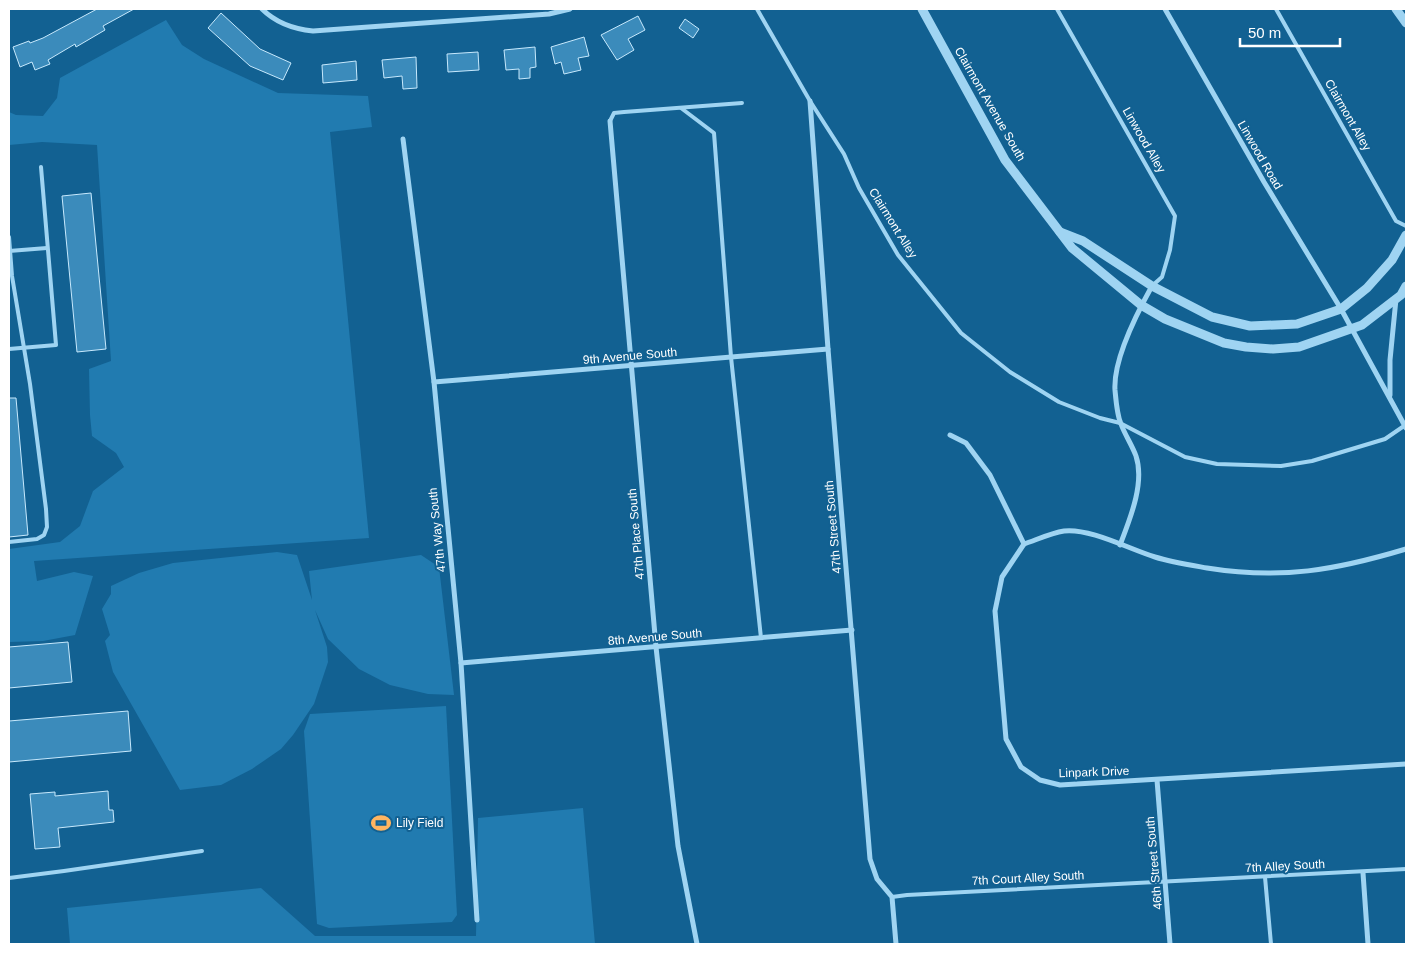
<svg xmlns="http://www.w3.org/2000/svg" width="1415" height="953" viewBox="0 0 1415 953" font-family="Arial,sans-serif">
	<rect width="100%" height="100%" fill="#126192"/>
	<g fill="#217bb0">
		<path d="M166 20 182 45 204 59 278 93 368 96 372 127 330 132 369 538 34 561 37 581 74 572 93 576 75 635 43 641 9 642V549L60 542 80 526 93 491 124 467 116 453 92 436 90 415 89 369 111 361 97 145 42 142 9 145V112L16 115 43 116 57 98 60 78Z"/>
		<path d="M277 552 297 555 312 600 309 571 421 555 439 567 454 695 428 694 390 685 359 669 328 639 315 610 327 647 328 662 314 704 293 735 281 749 252 769 221 785 180 790 113 672 105 641 110 635 102 609 111 594V586L139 573 173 563Z"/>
		<path d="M446 706 457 915 452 922 329 928 317 924 304 731 310 714Z"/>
		<path d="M583 808 595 944H70L67 908 261 888 315 936H476L478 818Z"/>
	</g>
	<g fill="#3b8bbb" stroke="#c7e9fd">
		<path d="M97 9H134L103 26 105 30 76 47 75 44 48 60 50 64 35 70 32 62 20 67 13 47 29 41 30 43 43 38Z"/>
		<path d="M221 13 260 49 291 63 283 80 250 66 208 28Z"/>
		<path d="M638 16 645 30 628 39 634 50 617 60 601 35Z"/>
		<path d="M685 19 699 29 693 38 679 28Z"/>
		<path d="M584 37 589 56 578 58 581 70 564 74 561 62 555 64 551 47Z"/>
		<path d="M535 47 536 67 530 68V78L519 79V69L506 70 504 50Z"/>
		<path d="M478 52 479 70 448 72 447 54Z"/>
		<path d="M416 57 417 88 403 89 402 76 384 78 382 60Z"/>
		<path d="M356 61 357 80 323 83 322 65Z"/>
		<path d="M91 193 106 349 77 352 62 196Z"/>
		<path d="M9 398H16L28 535 9 537Z"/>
		<path d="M68 642 72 682 9 688V647Z"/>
		<path d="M128 711 131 751 9 762V721Z"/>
		<path d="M108 791 109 810H113L114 822 58 828 60 847 35 849 30 794 55 792V796Z"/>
	</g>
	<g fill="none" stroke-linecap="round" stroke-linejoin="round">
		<g stroke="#9fd4f2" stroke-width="4">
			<path d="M757 9 810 101 844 154 859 188 898 255 961 333 1010 372 1059 402 1100 418 1120 423 1185 457 1217 464 1281 466 1312 461 1385 439 1404 426"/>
			<path d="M1057 9 1175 216 1170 250 1162 277 1153 285"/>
			<path d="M1276 9 1396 221 1406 226"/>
			<path d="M681 108 714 133 731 357 761 638"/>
			<path d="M610 121 614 113 624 112 742 103"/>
			<path d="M9 237 12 276 30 384 46 509 47 527 44 535 37 539 9 542"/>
			<path d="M9 251 47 248"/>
			<path d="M9 349 56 345 41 167"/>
			<path d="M1265 877 1271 944"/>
			<path d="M9 878 64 871 202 851"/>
			<path d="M892 897 907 895 1406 869"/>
		</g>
		<g stroke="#9fd4f2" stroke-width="5">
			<path d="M262 9C276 23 293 29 313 31L549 14 570 9"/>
			<path d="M1165 9 1264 182 1341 309 1406 428"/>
			<path d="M810 101 828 349 870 859 877 879 892 897 896 944"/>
			<path d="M610 121 656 647 678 846 697 944"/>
			<path d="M403 139 434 382 461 663 477 920"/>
			<path d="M434 382 828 349"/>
			<path d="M1390 395V360L1396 299"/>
			<path d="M950 435 966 443 990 475 1024 544"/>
			<path d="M1024 544 1002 577 995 611 1006 739 1021 767 1040 780 1060 785 1406 764"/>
			<path d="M1024 544C1036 540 1051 533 1064 531 1090 528 1129 549 1155 557 1171 562 1190 565 1207 568 1281 580 1336 570 1406 549"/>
			<path d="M1120 545C1130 519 1145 483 1136 456 1132 445 1125 435 1121 424 1117 415 1116 401 1115 390 1113 359 1137 313 1152 286"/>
			<path d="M461 663 852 630"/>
			<path d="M1157 780 1170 944"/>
			<path d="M1363 873 1368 944"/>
		</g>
		<g stroke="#9fd4f2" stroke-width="9">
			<path d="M922 9 1005 160 1072 248 1141 305 1165 319 1224 343 1246 347 1273 349 1299 347 1362 325 1401 295 1406 286"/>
			<path d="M1396 9 1406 23"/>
			<path d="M1060 232 1083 241 1152 286 1212 317 1250 326 1297 324 1341 309 1367 288 1392 260 1406 235"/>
		</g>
	</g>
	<defs>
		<symbol id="stadium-bare" viewBox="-9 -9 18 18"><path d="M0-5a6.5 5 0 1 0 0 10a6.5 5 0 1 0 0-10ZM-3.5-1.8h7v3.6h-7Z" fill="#ffb561" stroke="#126192" stroke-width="2.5" paint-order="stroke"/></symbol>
	</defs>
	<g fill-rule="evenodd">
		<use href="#stadium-bare" x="367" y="809" width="28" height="28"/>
	</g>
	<g text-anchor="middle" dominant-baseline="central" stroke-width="4" stroke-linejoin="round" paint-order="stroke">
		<g font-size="12" fill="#fff" stroke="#126192">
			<text transform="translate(990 104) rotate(60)">Clairmont Avenue South</text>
			<text transform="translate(1348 115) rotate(60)">Clairmont Alley</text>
			<text transform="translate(1144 140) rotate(60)">Linwood Alley</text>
			<text transform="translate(1260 155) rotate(60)">Linwood Road</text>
			<text transform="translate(893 223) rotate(58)">Clairmont Alley</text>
			<text transform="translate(630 356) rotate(-5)">9th Avenue South</text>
			<text transform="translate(833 527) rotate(-95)">47th Street South</text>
			<text transform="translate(437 530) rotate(-96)">47th Way South</text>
			<text transform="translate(636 534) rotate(-95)">47th Place South</text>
			<text transform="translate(655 637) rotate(-5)">8th Avenue South</text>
			<text transform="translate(1094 772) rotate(-2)">Linpark Drive</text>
			<text transform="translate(1154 863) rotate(-95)">46th Street South</text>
			<text transform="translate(1285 866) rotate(-3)">7th Alley South</text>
			<text transform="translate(1028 878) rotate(-3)">7th Court Alley South</text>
		</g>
		<g font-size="12" fill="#fff" stroke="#126192" text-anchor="start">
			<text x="396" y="823">Lily Field</text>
		</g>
	</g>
	<rect width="1415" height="953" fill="none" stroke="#ffffff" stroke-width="20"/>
	<path d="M1240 38v8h100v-8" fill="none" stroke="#ffffff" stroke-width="2.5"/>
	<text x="1248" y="38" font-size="15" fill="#ffffff" stroke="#126192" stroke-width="4" paint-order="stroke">50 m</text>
</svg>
